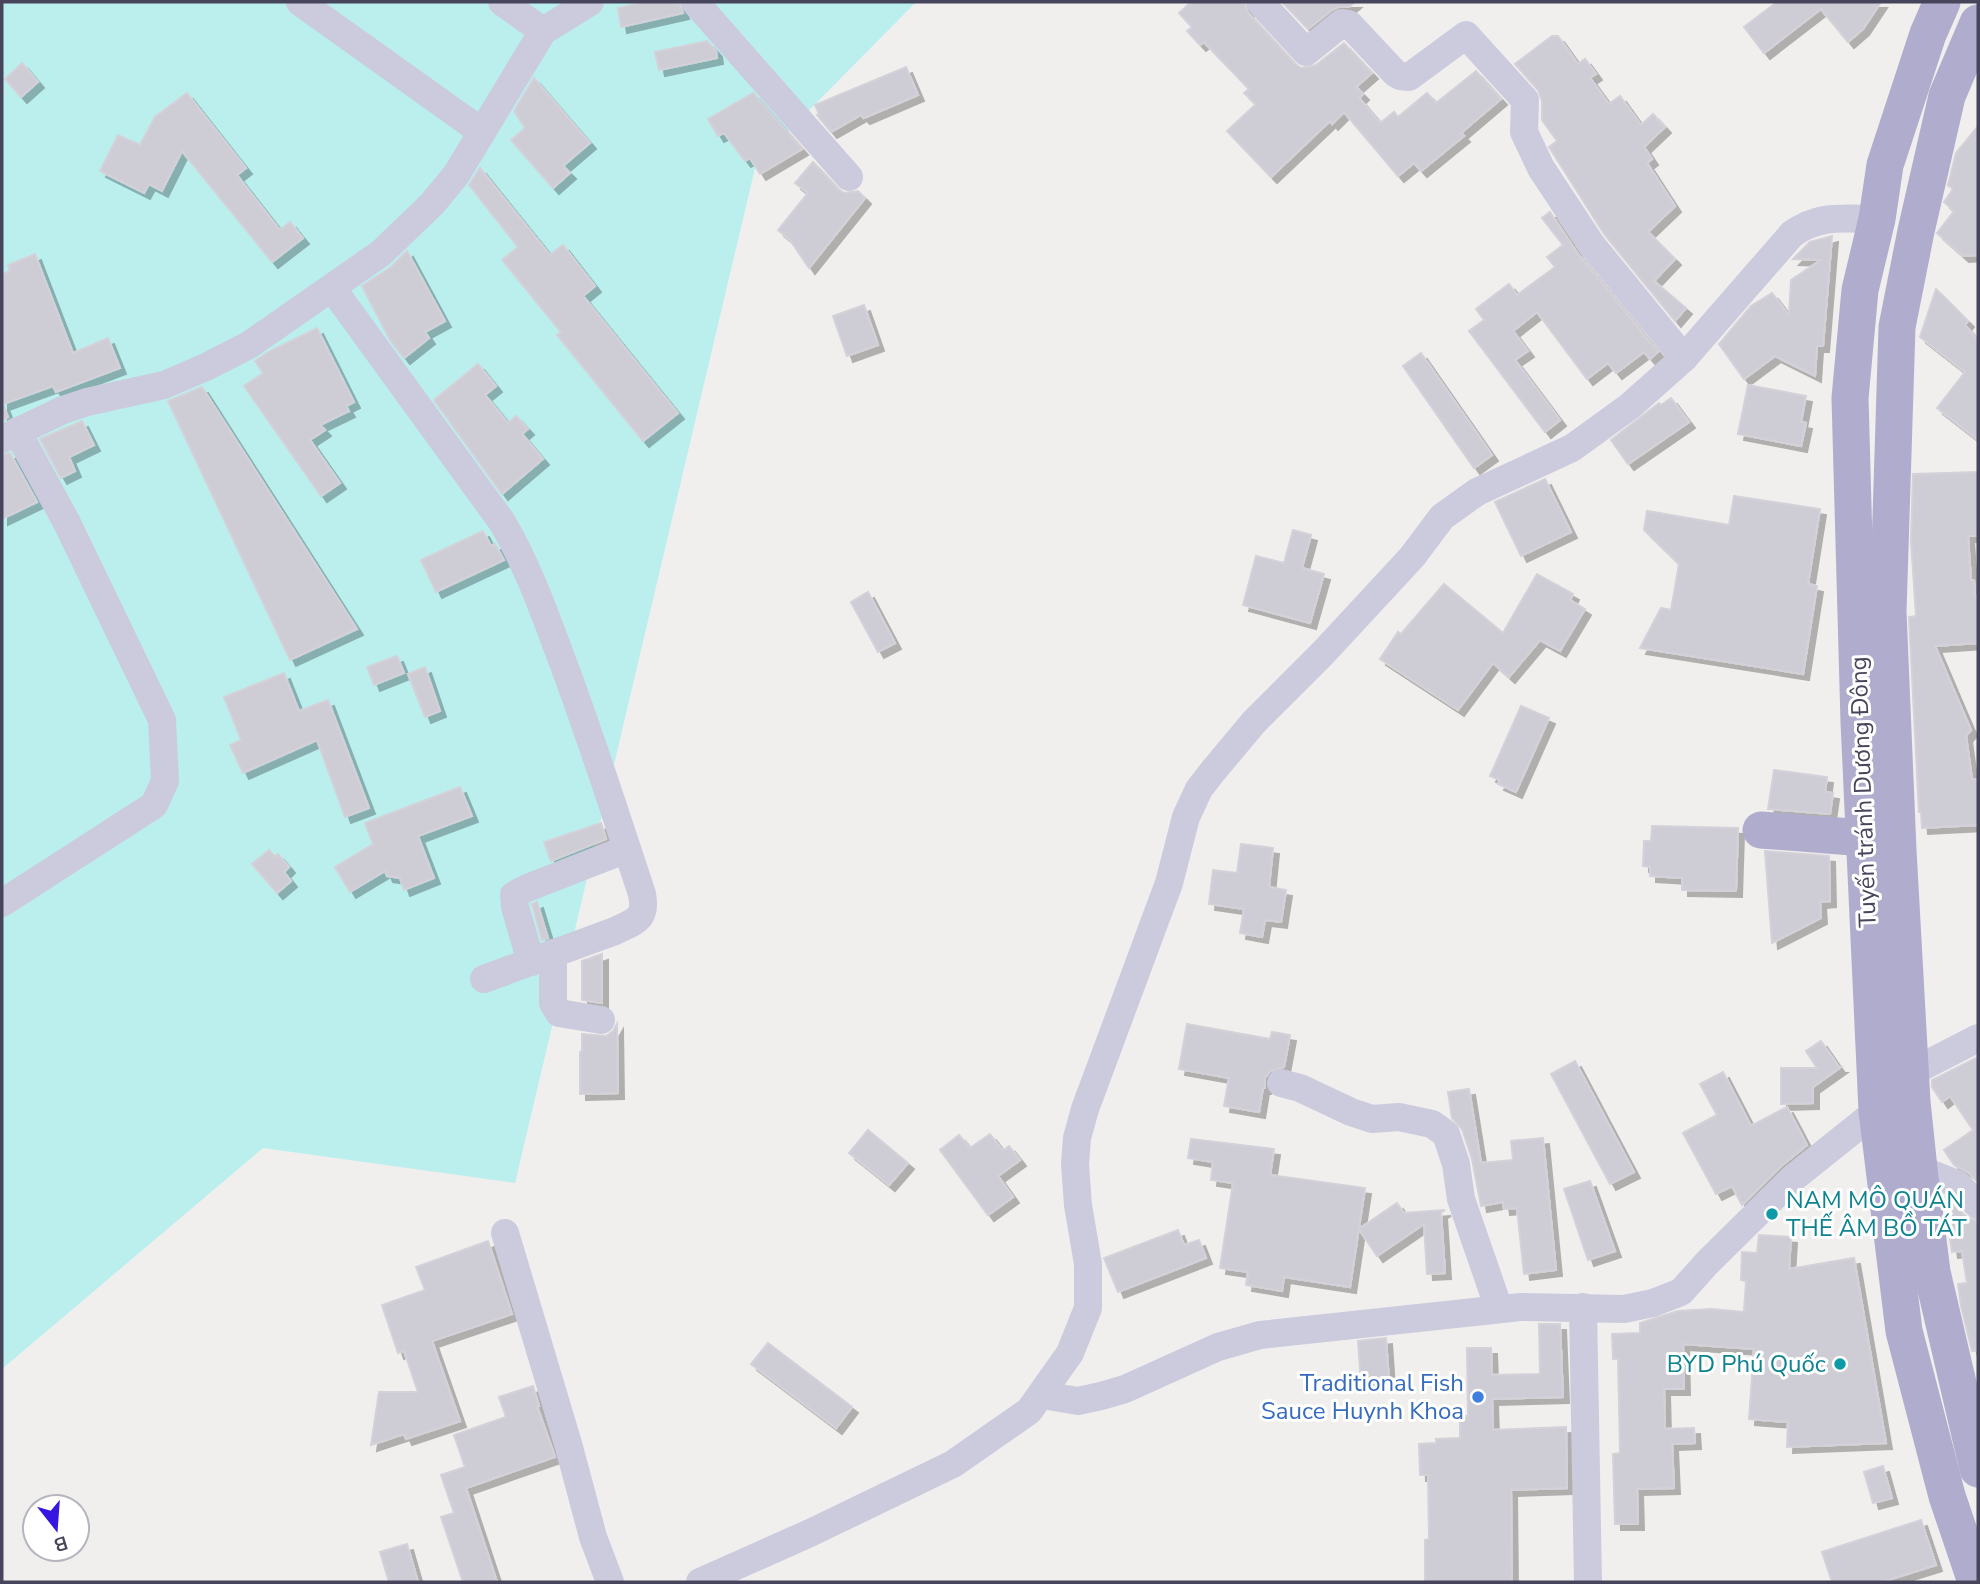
<svg xmlns="http://www.w3.org/2000/svg" width="1980" height="1584" viewBox="0 0 1980 1584" font-family="'Nunito Sans',sans-serif">
	<defs>
		<filter id="shadow"><feDropShadow dx="6" dy="6" stdDeviation="0" flood-color="#0004"/></filter>
	</defs>
	<rect width="100%" height="100%" fill="#f0efed"/>
	<path fill="#baefee" d="M2 2H916L756 164 515 1183 263 1148 2 1369Z"/>
	<g fill="#ceccd5" stroke="#d4d1d9" stroke-width="2" filter="url(#shadow)">
		<path d="M637 2H679L683 13 621 27 618 8 637 4Z"/>
		<path d="M1191 2H1244L1248 13 1294 63 1301 68 1316 65 1344 43 1372 73 1356 87 1363 94 1359 98 1380 123 1394 112 1398 117 1427 93 1436 103 1476 71 1501 99 1461 133 1464 136 1421 171 1414 163 1398 176 1344 112 1332 124 1330 121 1271 177 1227 131 1256 104 1244 93 1249 89 1204 42 1200 45 1187 31 1192 27 1179 13Z"/>
		<path d="M1282 2H1355L1349 7H1338L1332 10 1308 29Z"/>
		<path d="M1777 2H1881L1863 29 1848 42 1821 9 1764 53 1744 27Z"/>
		<path d="M1552 36H1558L1578 64 1585 59 1596 74 1590 78 1609 104 1620 96 1641 125 1653 114 1665 127 1644 147 1652 159 1647 163 1675 206 1648 232 1675 259 1654 281 1686 308 1675 321 1604 234 1549 147 1557 141 1542 120V101L1538 90 1515 64Z"/>
		<path d="M707 41 716 51 717 58 659 70 655 52Z"/>
		<path d="M22 63 38 82 21 97 5 79Z"/>
		<path d="M906 67 918 95 864 118 861 115 831 132 817 115 819 114 815 105Z"/>
		<path d="M534 78 590 143 563 166 570 173 553 188 511 140 525 128 514 111Z"/>
		<path d="M187 93 246 168 237 175 280 230 290 222 303 238 272 262 182 151 162 191 149 184 144 193 100 171 118 135 140 145 155 117Z"/>
		<path d="M753 93 802 149 760 174 750 158 745 161 724 133 718 136 708 119Z"/>
		<path d="M1978 126V255L1963 256 1937 233 1954 211 1944 202 1953 189 1948 185 1956 153Z"/>
		<path d="M813 162 837 188 844 193 858 191 865 198 809 268 790 240 778 230 808 193 795 183Z"/>
		<path d="M480 168 550 255 563 245 595 286 583 296 678 413 643 441 557 335 561 332 502 260 518 247 469 185Z"/>
		<path d="M1550 212 1578 254 1658 352 1650 359 1644 352 1616 373 1608 363 1587 379 1537 312 1513 331 1528 351 1515 360 1560 420 1545 432 1469 331 1484 320 1476 309 1509 284 1517 295 1555 267 1547 257 1563 245 1542 218Z"/>
		<path d="M1832 236 1823 346H1817L1815 376 1775 356 1744 379 1719 344 1751 306 1772 293 1789 315 1791 280 1821 260 1793 259 1810 242Z"/>
		<path d="M407 251 445 321 425 332 429 338 404 358 390 340 362 286 391 267Z"/>
		<path d="M35 254 73 353 108 338 120 368 56 392 53 386 3 404 8 417 2 421V274L10 271 8 265Z"/>
		<path d="M1936 289 1968 321 1965 325 1978 340V440L1937 408 1965 372 1920 337Z"/>
		<path d="M864 305 878 345 847 356 833 316Z"/>
		<path d="M317 328 354 402 346 406 349 411 320 425 325 430 310 440 340 483 321 496 244 386 263 373 255 361 270 351Z"/>
		<path d="M1421 353 1492 455 1474 468 1403 366Z"/>
		<path d="M478 364 496 386 485 395 508 423 516 416 528 429 522 434 543 459 502 494 434 400Z"/>
		<path d="M1748 385 1806 396 1801 422 1806 423 1801 446 1738 434Z"/>
		<path d="M202 387 357 629 290 660 168 401Z"/>
		<path d="M1671 398 1689 422 1628 464 1611 440 1659 403 1661 405Z"/>
		<path d="M82 421 94 445 69 457 75 471 61 478 40 439Z"/>
		<path d="M10 453 37 502 2 519V455Z"/>
		<path d="M1978 472V536H1968L1971 580H1974L1975 596H1978V643L1935 646 1971 730 1966 736 1972 779H1978V825L1922 828 1921 812H1919L1909 617 1916 616 1911 541 1913 474Z"/>
		<path d="M1545 479 1571 532 1521 556 1495 502Z"/>
		<path d="M1734 496 1820 509 1808 584 1817 586 1803 674 1640 648 1661 608 1671 610 1679 564 1644 530 1647 511 1729 525Z"/>
		<path d="M1293 530 1311 535 1302 568 1324 574 1310 623 1243 605 1256 556 1284 563Z"/>
		<path d="M483 531 491 546 495 544 504 560 436 592 421 560Z"/>
		<path d="M1537 574 1573 594 1570 600 1585 609 1560 651 1540 640 1509 677 1493 663 1458 710 1380 659 1398 632 1401 634 1444 584 1503 633Z"/>
		<path d="M868 592 895 643 878 652 851 602Z"/>
		<path d="M397 656 404 673 374 685 367 667Z"/>
		<path d="M425 667 440 711 425 717 408 674Z"/>
		<path d="M284 673 299 711 328 700 369 808 345 817 317 740 243 773 230 745 241 740 224 697Z"/>
		<path d="M1521 706 1549 718 1516 792 1498 784 1500 780 1490 776Z"/>
		<path d="M1774 770 1827 777 1825 792 1833 793 1830 814 1768 809Z"/>
		<path d="M460 787 472 816 418 836 434 878 404 890 400 878 387 876 385 871 350 892 335 867 373 844 365 823Z"/>
		<path d="M601 823 606 839 551 861 544 842Z"/>
		<path d="M1652 826 1738 828 1736 891 1682 890V878L1650 876V867L1643 866 1644 841H1651Z"/>
		<path d="M1241 844 1273 848 1269 887 1286 890 1281 922 1265 920 1262 937 1240 933 1244 909 1209 904 1213 870 1237 873Z"/>
		<path d="M269 850 275 857 278 854 289 867 284 872 291 881 277 893 252 864Z"/>
		<path d="M1765 851 1829 856 1830 901 1820 902 1821 918 1772 943Z"/>
		<path d="M537 902 548 938 542 940 532 904Z"/>
		<path d="M602 954V1003L582 1000V961Z"/>
		<path d="M617 1024 618 1093 580 1094V1052L582 1051V1034L606 1036 613 1031Z"/>
		<path d="M1187 1024 1270 1039 1272 1032 1290 1035 1284 1067 1270 1071 1265 1078V1088H1263L1259 1112 1224 1106 1229 1078 1179 1069Z"/>
		<path d="M1821 1041 1839 1067H1841L1813 1087V1103L1781 1104V1068H1817L1806 1051Z"/>
		<path d="M1978 1057V1182L1968 1172 1954 1165 1944 1150 1973 1130 1950 1096 1942 1102 1932 1087V1080Z"/>
		<path d="M1575 1061 1634 1172 1610 1184 1551 1074Z"/>
		<path d="M1723 1072 1751 1126 1787 1107 1807 1145 1780 1167 1742 1205 1732 1186 1716 1194 1683 1133 1717 1115 1700 1084Z"/>
		<path d="M1469 1089 1481 1163 1513 1160 1511 1141 1543 1138 1556 1270 1524 1274 1517 1208 1504 1209 1503 1202 1481 1206 1472 1159 1462 1129 1452 1118 1448 1092Z"/>
		<path d="M868 1130 908 1163 889 1185 849 1153Z"/>
		<path d="M990 1134 1003 1151 1009 1146 1020 1160 998 1176 1013 1197 988 1215 940 1150 959 1135 970 1148Z"/>
		<path d="M1191 1139 1274 1149 1270 1175 1365 1188 1350 1287 1284 1277 1282 1291 1246 1285 1248 1272 1220 1268 1233 1183 1211 1180 1213 1162 1188 1158Z"/>
		<path d="M1590 1181 1615 1251 1588 1260 1564 1189Z"/>
		<path d="M1944 1197 1967 1217 1978 1221V1351H1972L1961 1306 1958 1284 1967 1283 1962 1251 1952 1252Z"/>
		<path d="M1397 1203 1404 1213 1445 1210 1441 1212 1445 1273 1427 1274 1424 1224 1377 1256 1359 1229Z"/>
		<path d="M1178 1230 1184 1245 1199 1240 1206 1258 1118 1292 1104 1258Z"/>
		<path d="M1759 1235 1791 1237 1789 1269 1854 1258 1886 1443 1787 1447 1788 1422 1749 1419 1754 1349 1683 1344 1684 1389H1664L1665 1429 1694 1428 1695 1443 1672 1444 1674 1488 1637 1489 1638 1524H1615L1613 1454 1620 1453 1618 1359H1613L1612 1334 1640 1333V1323L1678 1311 1711 1309 1744 1312 1746 1281 1741 1280 1742 1252 1757 1253Z"/>
		<path d="M488 1241 512 1314 432 1341 460 1421 406 1439 404 1434 371 1445 379 1392H418L404 1351 398 1353 382 1305 425 1290 416 1267Z"/>
		<path d="M1539 1324H1560L1563 1397 1492 1399 1493 1430 1566 1427 1567 1488 1511 1490 1512 1582H1425V1540L1429 1539 1428 1475H1420L1419 1444 1436 1443V1439L1460 1438V1416H1468L1467 1348H1491L1492 1375 1540 1374Z"/>
		<path d="M1386 1338 1389 1381 1361 1383 1358 1341Z"/>
		<path d="M768 1343 852 1407 836 1428 751 1364Z"/>
		<path d="M533 1386 539 1406H537L555 1457 466 1488 497 1582H463L441 1517 454 1513 441 1475 465 1467 454 1435 506 1417 499 1397Z"/>
		<path d="M1883 1466 1892 1498 1873 1503 1864 1472Z"/>
		<path d="M1921 1520 1936 1565 1882 1582H1832L1822 1552Z"/>
		<path d="M407 1544 418 1582H389L380 1552Z"/>
	</g>
	<g fill="none" stroke-linecap="round" stroke-linejoin="round">
		<g stroke="#cccbde" stroke-width="28">
			<path d="M300 2 482 132"/>
			<path d="M502 2 543 31"/>
			<path d="M695 2 849 177"/>
			<path d="M1260 2 1306 52 1342 23 1349 24 1395 73 1400 76 1409 77 1466 35 1525 100 1524 132 1541 168 1591 244 1684 358"/>
			<path d="M332 288 502 522C528 566 544 612 562 660 591 737 616 816 642 894 647 920 635 921 615 931L484 979"/>
			<path d="M2 439 63 410 87 402 164 385 206 367 249 345 381 253 432 204 456 175 543 31 590 2"/>
			<path d="M2 903 154 805 165 781 162 720 67 523 17 431"/>
			<path d="M553 953V1003L559 1013 601 1020"/>
			<path d="M531 962 515 907 514 895 527 888 627 849"/>
			<path d="M1912 1072 1978 1038"/>
			<path d="M1281 1083 1300 1088 1351 1112 1372 1119 1399 1117 1432 1124 1446 1134 1456 1164 1461 1199 1499 1309"/>
			<path d="M1919 1169 1957 1184 1978 1205"/>
			<path d="M505 1233 569 1447 593 1537 610 1582"/>
			<path d="M1583 1307 1588 1582"/>
			<path d="M1042 1395 1078 1401 1101 1396 1125 1389 1218 1347 1260 1335 1521 1307 1624 1309 1653 1303 1681 1292 1707 1263 1792 1179 1877 1111"/>
			<path d="M700 1582 810 1533 953 1464 1029 1411 1070 1353 1088 1308V1264L1078 1205 1075 1164 1077 1138 1085 1109 1169 883 1186 817 1199 789 1213 771 1254 722 1323 653 1412 557 1442 517 1477 492 1572 448 1630 406 1684 358 1792 234C1820 214 1843 219 1877 219"/>
		</g>
		<g stroke="#afaccd" stroke-width="37">
			<path d="M1942 2 1928 34 1885 165 1877 219 1860 290 1850 398 1859 722 1877 1111 1904 1331 1947 1496 1976 1582"/>
			<path d="M1978 23 1947 96 1916 231 1897 327 1888 612 1898 850 1912 1102 1919 1169 1932 1272 1978 1469"/>
			<path d="M1761 830 1865 838"/>
		</g>
	</g>
	<g fill="#0f9aa8" stroke="#fff" stroke-width="2.5">
		<circle cx="1772" cy="1214" r="7"/>
		<circle cx="1840" cy="1364" r="7"/>
	</g>
	<circle fill="#3f7fe0" stroke="#fff" stroke-width="2.5" cx="1478" cy="1397" r="7"/>
	<g text-anchor="middle" dominant-baseline="central" stroke-width="6" stroke-linejoin="round" paint-order="stroke">
		<g font-size="24" fill="#47455b" stroke="#fff">
			<text transform="translate(1863 792) rotate(-92)">Tuyến tránh Dương Đông</text>
		</g>
		<g font-size="24" fill="#0d838f" stroke="#fff" text-anchor="start">
			<text x="1786" y="1200">NAM MÔ QUÁN<tspan x="1786" dy="28">THẾ ÂM BỒ TÁT</tspan></text>
			<text x="1826" y="1364" text-anchor="end">BYD Phú Quốc</text>
		</g>
		<g font-size="24" fill="#366cbe" stroke="#fff" text-anchor="end">
			<text x="1464" y="1383">Traditional Fish<tspan x="1464" dy="28">Sauce Huynh Khoa</tspan></text>
		</g>
	</g>
	<rect width="1980" height="1584" fill="none" stroke="#47455b" stroke-width="7"/>
	<g transform="translate(56 1528) rotate(163)"><circle r="33" fill="#ffffff" stroke="#b5b5bd" stroke-width="2"/>
	<path d="M0-5L12 26L0 18L-12 26Z" fill="#3816e1"/>
	<text y="-10" font-size="19" font-weight="bold" text-anchor="middle" fill="#47455b">B</text>
	</g>
</svg>
